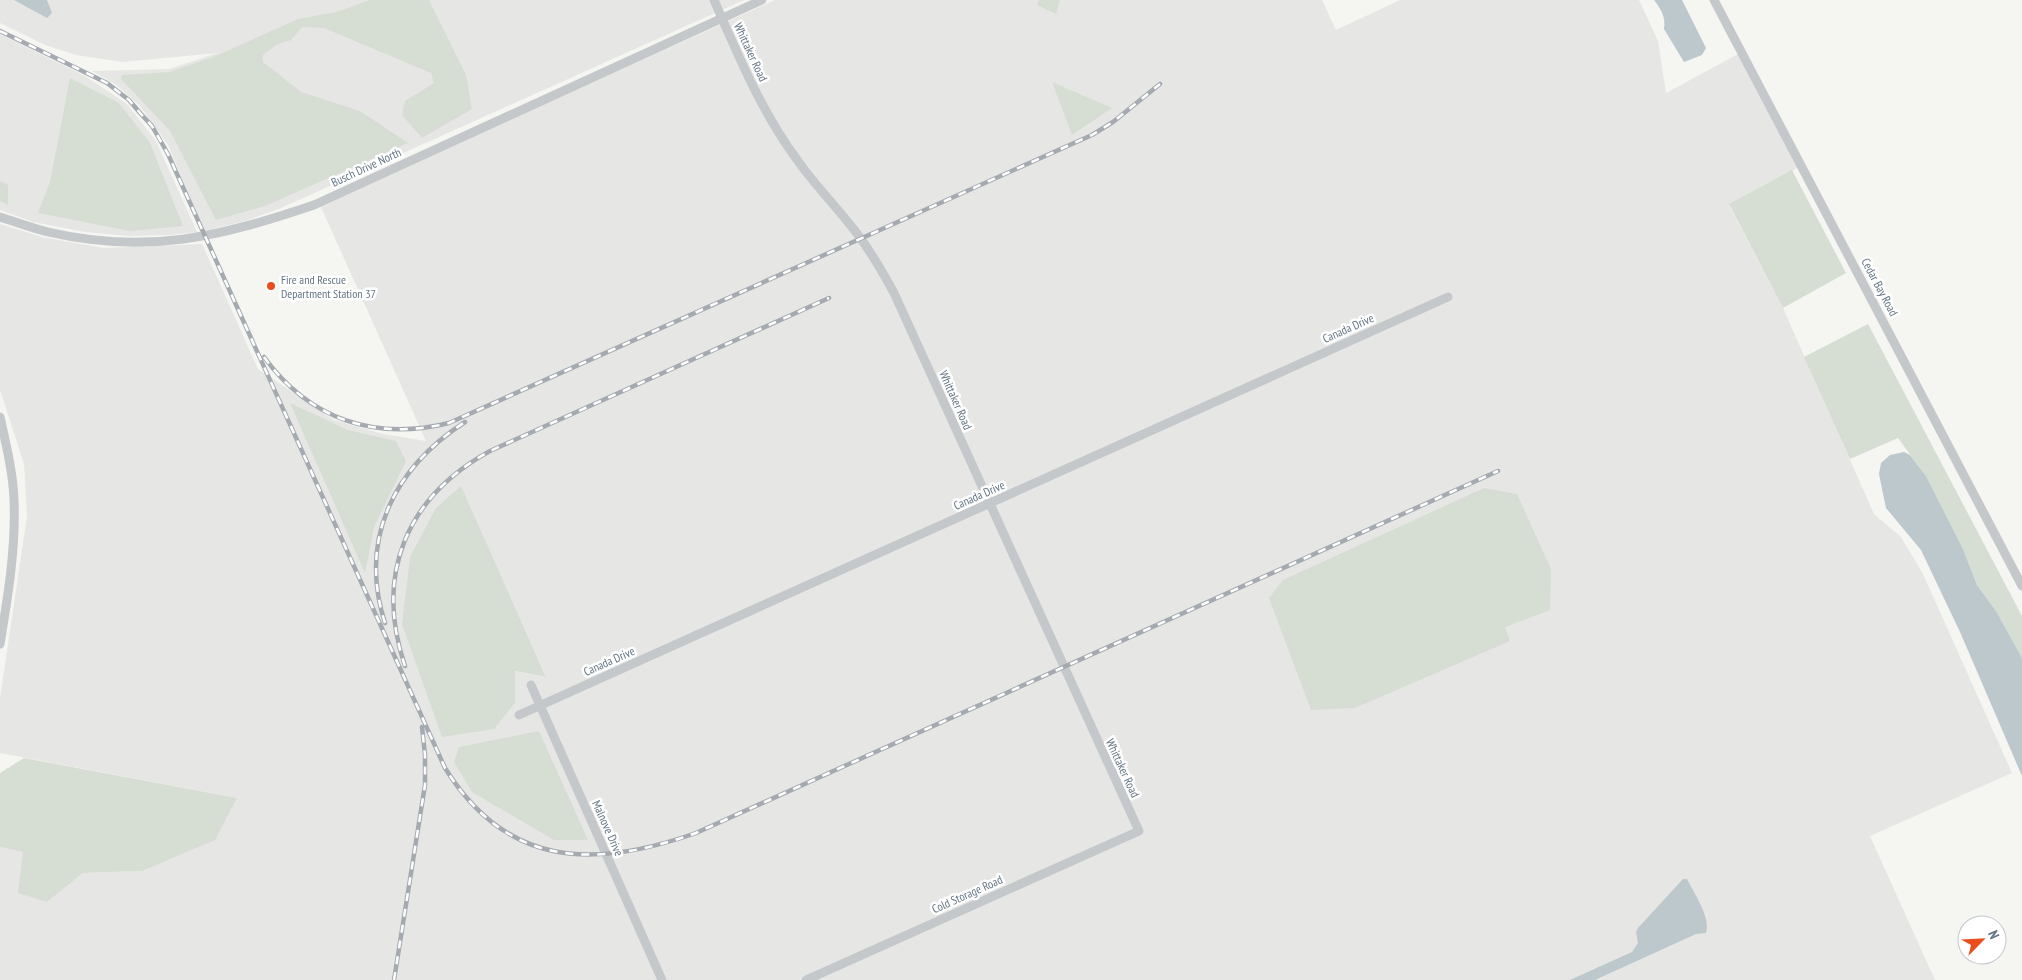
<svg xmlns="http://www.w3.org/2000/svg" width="2022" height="980" viewBox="0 0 2022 980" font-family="'PT Sans Narrow',sans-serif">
	<rect width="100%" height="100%" fill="#f5f6f1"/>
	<g fill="#e6e7e5" fill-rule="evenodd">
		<path d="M0 0H744L281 208 245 221 204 231 168 145 140 106 115 84 92 71 169 69 217 53 123 62 76 55 45 45 0 23Z"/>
		<path d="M775 0H1322L1336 30 1400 0H1639L1658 41 1666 93 1738 54 1799 167 1729 205 1783 308 1874 514 1901 537 1923 574 2012 773 1870 836 1935 980H0V847L23 852 47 902 83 873 142 871 237 798 0 753V698L27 516 24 464 0 390V224L42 237 104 248 202 244 258 369 334 420 383 434 426 441 320 205ZM460 486 546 676 545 677 514 671Z"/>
		<path d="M0 34 85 76 127 104 156 141 197 232 170 235 129 236 85 232 33 222 0 210Z"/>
	</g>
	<g fill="#d6ddd2">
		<path d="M370 0H429L466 75 472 109 422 138 402 115 405 101 434 83 431 73 324 28 302 27 291 40 276 45 263 55V62L301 92 360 111 408 143 265 206 216 220 170 131 121 79 122 75 169 72 218 55 298 19 336 12Z"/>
		<path d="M1039 0H1060L1056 14 1037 5Z"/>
		<path d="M70 78 119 103 150 143 183 226 130 231 38 213 50 182Z"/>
		<path d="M1052 82 1112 108 1072 135Z"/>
		<path d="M1792 170 1846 273 1783 308 1729 204Z"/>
		<path d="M0 181 8 185V205L0 201Z"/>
		<path d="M1868 324 2022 616V658L1996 611 1977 585 1963 549 1926 476 1898 438 1850 459 1804 357Z"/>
		<path d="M290 403 348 430 396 441 406 461 374 527 365 573Z"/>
		<path d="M461 486 546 677 515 671V703L494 729 442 737 402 624 410 557 436 508Z"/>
		<path d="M1484 488 1517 494 1551 569 1550 610 1505 627 1510 641 1355 708 1311 710 1269 598 1283 580Z"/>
		<path d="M539 731 588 840H554L472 792 454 762 459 747Z"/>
		<path d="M24 758 237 798 215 840 142 871 83 873 47 902 18 893 23 852 0 847V773Z"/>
	</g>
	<g fill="#bcc8cc">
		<path d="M14 0H47L52 13 47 18Z"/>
		<path d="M1654 0H1682L1706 48 1702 55 1684 62 1664 29C1666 17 1661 9 1654 0Z"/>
		<path d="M1904 452 1910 455 1926 476 1963 549 1977 585 1996 611 2022 658V776L1960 632 1921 550 1886 508 1879 474 1881 463 1890 455Z"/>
		<path d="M1683 879H1687C1694 893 1711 918 1706 933L1696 934 1595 980H1570L1632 952 1638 943 1636 932 1638 928Z"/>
	</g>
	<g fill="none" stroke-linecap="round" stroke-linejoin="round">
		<g stroke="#c5c8cb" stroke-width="9">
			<path d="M714 0C738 55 762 113 798 161 814 184 834 204 851 226 868 246 881 269 894 293L1139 831 806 980"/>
			<path d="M1714 0 2022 586"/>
			<path d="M0 217C16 222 32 228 48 232 148 255 219 237 314 205L762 0"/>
			<path d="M0 417C6 444 13 472 14 500 16 548 8 596 0 644"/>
			<path d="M531 685 662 980"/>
			<path d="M519 715 1448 297"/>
		</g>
		<defs>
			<g id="rail">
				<path d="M0 31 107 83 129 100 141 114 152 126 168 154 445 768C507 868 594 869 696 833L1498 471"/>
				<path d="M264 357C310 420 375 441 449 423L1092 135 1113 122 1160 84"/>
				<path d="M385 623C358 539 394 468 465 422"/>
				<path d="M405 666C374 575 406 497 490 451L829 298"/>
				<path d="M394 980 425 785V755L422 727"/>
			</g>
		</defs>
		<use href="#rail" stroke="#a4aab0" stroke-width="4.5"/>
		<use href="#rail" stroke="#fff" stroke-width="2.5" stroke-dasharray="8" stroke-linecap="butt"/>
	</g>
	<circle fill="#eb4e1c" stroke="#fff" stroke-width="2" cx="271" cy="286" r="5"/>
	<g text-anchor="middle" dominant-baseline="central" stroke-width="5" stroke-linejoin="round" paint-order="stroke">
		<g font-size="12" fill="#637584" stroke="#fff">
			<text transform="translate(751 52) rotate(65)">Whittaker Road</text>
			<text transform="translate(366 167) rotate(-25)">Busch Drive North</text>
			<text transform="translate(1880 287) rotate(62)">Cedar Bay Road</text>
			<text transform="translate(1348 328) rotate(-24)">Canada Drive</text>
			<text transform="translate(956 400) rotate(66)">Whittaker Road</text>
			<text transform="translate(979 495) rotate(-24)">Canada Drive</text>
			<text transform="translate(609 661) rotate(-24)">Canada Drive</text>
			<text transform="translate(1123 768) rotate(65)">Whittaker Road</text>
			<text transform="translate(608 828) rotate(66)">Malnove Drive</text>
			<text transform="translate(967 894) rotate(-24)">Cold Storage Road</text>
		</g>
		<g font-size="12" fill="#637584" stroke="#fff" text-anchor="start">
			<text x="281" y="279">Fire and Rescue<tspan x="281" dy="14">Department Station 37</tspan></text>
		</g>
	</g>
	<g transform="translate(1982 940) rotate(66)"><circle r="24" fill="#ffffff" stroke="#c1c8ce"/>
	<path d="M0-4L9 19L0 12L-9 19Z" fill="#eb4e1c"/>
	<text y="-8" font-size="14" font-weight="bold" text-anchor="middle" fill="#637584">N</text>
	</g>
</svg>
